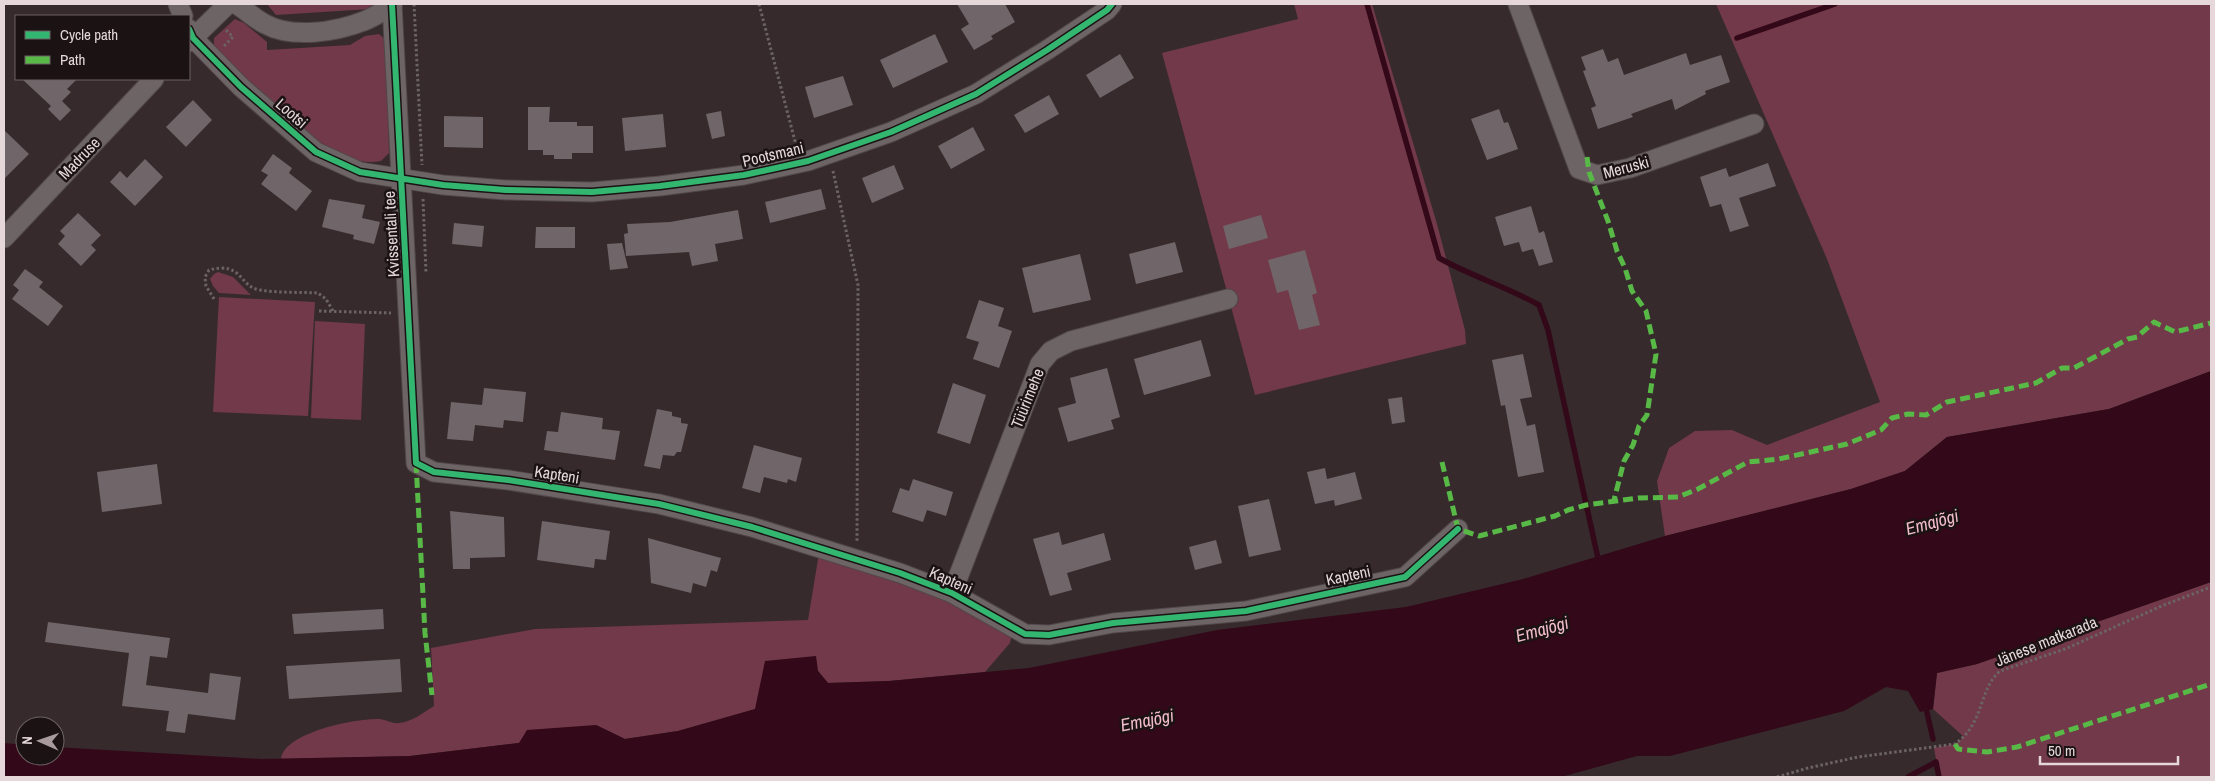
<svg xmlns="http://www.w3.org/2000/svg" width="2215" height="781" viewBox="0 0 2215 781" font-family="'Archivo Narrow',sans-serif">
	<rect width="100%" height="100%" fill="#362a2d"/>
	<g fill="#713949">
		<path d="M267 4H375L370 9 276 15Z"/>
		<path d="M1294 4H1372L1437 224 1465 330 1466 344 1255 395 1162 53 1298 19Z"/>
		<path d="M1716 4H2211V371L2109 409 1947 437 1905 471 1851 489 1665 536 1657 481 1669 448 1695 431 1732 430 1767 445 1880 402 1827 259Z"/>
		<path d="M235 19 244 23 267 42V50L350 45 365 36 379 34 386 40 389 153 381 161C331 173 248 83 214 50V38Z"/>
		<path d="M218 272 233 277 251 295 219 293 213 286 210 279 214 274Z"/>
		<path d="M219 297 315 302 308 416 213 412Z"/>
		<path d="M315 321 365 324 361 420 311 418Z"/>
		<path d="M819 553 946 599 1012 633 1010 643 985 672 889 681 828 683 818 671 756 709 678 731 625 739 596 725 519 743 410 756 281 759C284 732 357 718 380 719 387 720 393 724 399 723 412 722 424 712 434 706L431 648 535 629 808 620Z"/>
		<path d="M2211 582V777H1939L1934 748 1955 744 1964 737 1933 709 1937 673 1977 664Z"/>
	</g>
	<path fill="#330818" d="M2211 371V582L1977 664 1937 673 1933 709 1920 712 1908 691 1886 687 1844 711 1670 756H1637L1561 777H4V743L25 745V756H55V747L261 759 410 756 519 743 527 730 596 725 625 739 678 731 755 709 765 661 816 656 818 671 828 683 889 681 1029 668 1217 630 1406 607 1523 579 1665 536 1851 489 1905 471 1947 437 2109 409Z"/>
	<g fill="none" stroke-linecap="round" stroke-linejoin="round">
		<g stroke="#330818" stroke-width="5.5">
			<path d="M1367 4 1439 258C1471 276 1507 287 1539 305L1548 330 1599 563"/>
			<path d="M1737 38 1835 4"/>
			<path d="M1925 704 1933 739"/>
			<path d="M1908 777 1936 762 1939 777"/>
		</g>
	</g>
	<g fill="#706568">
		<path d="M957 4H1005L1015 22 991 36 993 39 974 50 961 29 969 24Z"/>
		<path d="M935 34 948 62 893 88 880 60Z"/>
		<path d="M1603 49 1608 62 1618 58 1624 75 1686 53 1690 65 1721 55 1730 82 1705 91 1706 94 1675 110 1672 99 1631 114 1633 117 1598 129 1591 108 1596 106 1583 71 1586 70 1581 57Z"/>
		<path d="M1120 54 1134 78 1100 98 1086 75Z"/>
		<path d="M843 76 853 105 814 118 805 87Z"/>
		<path d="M22 79H77L67 89 71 92 62 101 71 110 60 121 48 109 51 106Z"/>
		<path d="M1049 95 1059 114 1025 133 1014 115Z"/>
		<path d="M193 100 212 120 186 147 166 127Z"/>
		<path d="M528 107H550L549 122H577V126H593V153H572V159H554V155H543V150H528Z"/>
		<path d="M1499 109 1504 123 1508 122 1518 149 1487 160 1471 119Z"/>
		<path d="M721 111 725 136 712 139 706 114Z"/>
		<path d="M663 114 666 147 625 151 622 118Z"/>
		<path d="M444 116 483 117V148L444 147Z"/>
		<path d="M973 127 985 150 951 169 938 146Z"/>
		<path d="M4 130 29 154 4 179Z"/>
		<path d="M273 154 292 168 289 173 312 191 296 211 261 184 268 175 261 171Z"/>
		<path d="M145 159 163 177 135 206 110 182 120 171 127 178Z"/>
		<path d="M1768 163 1776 186 1739 198 1749 226 1730 232 1721 204 1710 207 1700 177 1726 168 1729 177Z"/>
		<path d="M894 165 904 189 872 203 862 178Z"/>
		<path d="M821 189 826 209 770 223 765 202Z"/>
		<path d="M329 199 365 205 362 218 380 222 374 244 353 239 354 235 322 227Z"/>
		<path d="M1531 206 1539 233 1544 231 1553 262 1539 266 1533 249 1522 252 1519 242 1504 246 1495 217Z"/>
		<path d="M738 210 743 239 715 244 718 261 692 266 689 252 626 256 624 234 628 233 627 224 670 222Z"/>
		<path d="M78 213 101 235 91 245 96 250 81 266 58 244 65 236 60 231Z"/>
		<path d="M1261 215 1268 238 1229 249 1223 226Z"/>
		<path d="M454 223 484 226 482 247 452 244Z"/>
		<path d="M536 227H575V248H535Z"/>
		<path d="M1175 242 1183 272 1136 284 1129 254Z"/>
		<path d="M622 243 628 268 610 270 607 244Z"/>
		<path d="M1305 250 1317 293 1312 295 1320 325 1299 330 1288 290 1277 293 1268 260Z"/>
		<path d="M1080 254 1091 300 1033 313 1022 268Z"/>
		<path d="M25 269 43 282 39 287 63 306 48 326 12 299 19 290 13 285Z"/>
		<path d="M979 300 1004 308 998 326 1012 331 999 368 973 359 979 342 966 338Z"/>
		<path d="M1201 340 1211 376 1144 395 1134 359Z"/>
		<path d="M1523 354 1532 397 1520 399 1527 426 1535 424 1544 472 1518 477 1505 405 1501 406 1492 360Z"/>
		<path d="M1107 368 1120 417 1111 420 1114 429 1068 442 1058 408 1076 403 1070 378Z"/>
		<path d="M953 383 986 395 970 444 937 433Z"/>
		<path d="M484 388 526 392 523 422 504 420 503 428 475 425 473 441 447 439 451 402 482 405Z"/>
		<path d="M1402 397 1405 422 1392 424 1388 399Z"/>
		<path d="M657 409 672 412V416L681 418V423L688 424 681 452H677L674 456 663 455 660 469 644 466Z"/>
		<path d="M561 412 603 418 602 429 620 431 615 460 544 450 547 431 558 432Z"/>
		<path d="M754 445 802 458 796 482 788 479 787 483 764 477 760 493 742 488Z"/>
		<path d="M157 464 162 504 102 512 97 472Z"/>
		<path d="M1325 468 1327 479 1355 472 1362 499 1335 506 1334 500 1315 504 1307 472Z"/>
		<path d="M913 479 953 492 946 516 927 510 923 522 892 512 900 488 909 491Z"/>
		<path d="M1269 499 1281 550 1249 557 1238 506Z"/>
		<path d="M450 511 504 517 505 557 470 558V569H453Z"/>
		<path d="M542 521 610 531 606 560 595 559 594 568 537 560Z"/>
		<path d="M1059 532 1062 545 1104 533 1111 560 1067 573 1072 590 1050 596 1033 539Z"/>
		<path d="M648 538 721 558 717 572 711 570 706 587 693 583 691 593 651 583Z"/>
		<path d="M1216 540 1222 563 1195 570 1189 547Z"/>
		<path d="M383 609 384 629 294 634 292 614Z"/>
		<path d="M48 622 170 638 167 658 150 656 146 685 208 693 210 673 241 677 235 720 188 714 185 733 166 731 169 711 122 706 129 653 45 642Z"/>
		<path d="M400 659 402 692 289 699 286 666Z"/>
	</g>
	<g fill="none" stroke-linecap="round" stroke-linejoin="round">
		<defs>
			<g id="minor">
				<path d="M178 4 183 16"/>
				<path d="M236 4C246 10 255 19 265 24 292 39 336 32 364 21 374 17 383 11 392 6"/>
				<path d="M392 4 416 463 434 472 508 480 659 504 752 527 900 573 952 593 1025 634 1049 635 1113 623 1246 611 1405 577 1458 529"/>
				<path d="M1518 4 1579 169 1597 175 1630 168 1754 124"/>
				<path d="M189 29 193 38 241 87 316 152 360 172 443 185 506 190 592 192 660 186 744 175 808 161 891 132 976 94 1047 50 1107 10 1112 4"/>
				<path d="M189 42 228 4"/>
				<path d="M4 238 154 79"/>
				<path d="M952 593 1040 364 1051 351 1071 341 1228 299"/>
			</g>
		</defs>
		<use href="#minor" stroke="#514749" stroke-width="21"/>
		<g stroke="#6c6365" stroke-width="3" stroke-dasharray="2.5 2.5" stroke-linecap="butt">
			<path d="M414 4 422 165"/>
			<path d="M759 4 796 145"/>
			<path d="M224 46 233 37 226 30"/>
			<path d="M833 171 858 285 857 542"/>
			<path d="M423 199 426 273"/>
			<path d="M214 299 206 286 205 277 209 270C243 261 239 287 260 290 278 293 299 292 318 293L326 299 333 311"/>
			<path d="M319 311 391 313"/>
			<path d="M1777 777 1808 768 1858 757 1955 744C1985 723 1978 690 2000 671L2065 649 2164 605 2211 587"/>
		</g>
		<use href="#minor" stroke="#6d6466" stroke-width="19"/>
		<g stroke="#58b947" stroke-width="5" stroke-dasharray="10 5" stroke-linecap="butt">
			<path d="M1587 157 1589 172 1608 221 1617 251 1625 268 1632 291 1646 311 1656 354 1647 415 1639 426 1633 445 1624 461 1614 500"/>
			<path d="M1442 462 1458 529 1479 536 1555 516 1568 510 1586 505 1638 498 1678 497 1698 489 1748 462 1779 459 1847 444 1881 430 1892 418 1908 414 1926 415 1947 402 2036 383 2062 368H2074L2128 339 2137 337 2154 322 2175 332 2211 323"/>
			<path d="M416 463 425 633 432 695"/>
			<path d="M1955 744 1958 749 1987 752 2017 747 2211 684"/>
		</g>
		<defs>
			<g id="cycleway">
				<path d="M392 4 416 463 434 472 508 480 659 504 752 527 900 573 952 593 1025 634 1049 635 1113 623 1246 611 1405 577 1458 529"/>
				<path d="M189 29 193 38 241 87 316 152 360 172 443 185 506 190 592 192 660 186 744 175 808 161 891 132 976 94 1047 50 1107 10 1112 4"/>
			</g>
		</defs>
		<use href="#cycleway" stroke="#1b1214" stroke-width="9"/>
		<use href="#cycleway" stroke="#33b770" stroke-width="6"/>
	</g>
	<g text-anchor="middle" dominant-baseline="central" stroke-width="5" stroke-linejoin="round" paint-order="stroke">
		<g font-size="16" fill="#e5d7da" stroke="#1b1214">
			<text transform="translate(292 113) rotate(41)">Lootsi</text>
			<text transform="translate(773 154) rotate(-13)">Pootsmani</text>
			<text transform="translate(79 158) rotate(-46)">Madruse</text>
			<text transform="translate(1626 167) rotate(-15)">Meruski</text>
			<text transform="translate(391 234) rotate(-93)">Kvissentali tee</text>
			<text transform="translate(1027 398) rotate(-68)">Tüürimehe</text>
			<text transform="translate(557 474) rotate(9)">Kapteni</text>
			<text transform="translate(1348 575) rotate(-12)">Kapteni</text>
			<text transform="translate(951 580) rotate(24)">Kapteni</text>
			<text transform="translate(2046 641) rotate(-22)">Jänese matkarada</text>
		</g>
		<g font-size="18" font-style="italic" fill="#f0bcc8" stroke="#1b1214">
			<text transform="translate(1932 522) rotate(-15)">Emajõgi</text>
			<text transform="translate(1542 629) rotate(-15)">Emajõgi</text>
			<text transform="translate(1147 720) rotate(-11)">Emajõgi</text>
		</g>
	</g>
	<rect width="2215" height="781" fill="none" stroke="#e5d7da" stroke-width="10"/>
	<rect x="15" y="15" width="175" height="65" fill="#1b1214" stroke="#6c6163"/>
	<rect x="25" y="31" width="25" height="8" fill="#33b770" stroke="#6c6163"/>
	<text x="60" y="40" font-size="15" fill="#e5d7da">Cycle path</text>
	<rect x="25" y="56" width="25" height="8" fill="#58b947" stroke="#6c6163"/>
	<text x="60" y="65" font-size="15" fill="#e5d7da">Path</text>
	<g transform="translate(40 741) rotate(272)"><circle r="24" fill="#1b1214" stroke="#6c6163"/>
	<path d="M0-4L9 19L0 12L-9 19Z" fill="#a89a9d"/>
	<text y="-8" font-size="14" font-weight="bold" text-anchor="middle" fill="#e5d7da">N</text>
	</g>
	<path d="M2040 756v8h138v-8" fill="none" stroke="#e5d7da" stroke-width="2.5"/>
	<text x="2048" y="756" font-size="15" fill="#e5d7da" stroke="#1b1214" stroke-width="4" paint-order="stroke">50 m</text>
</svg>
